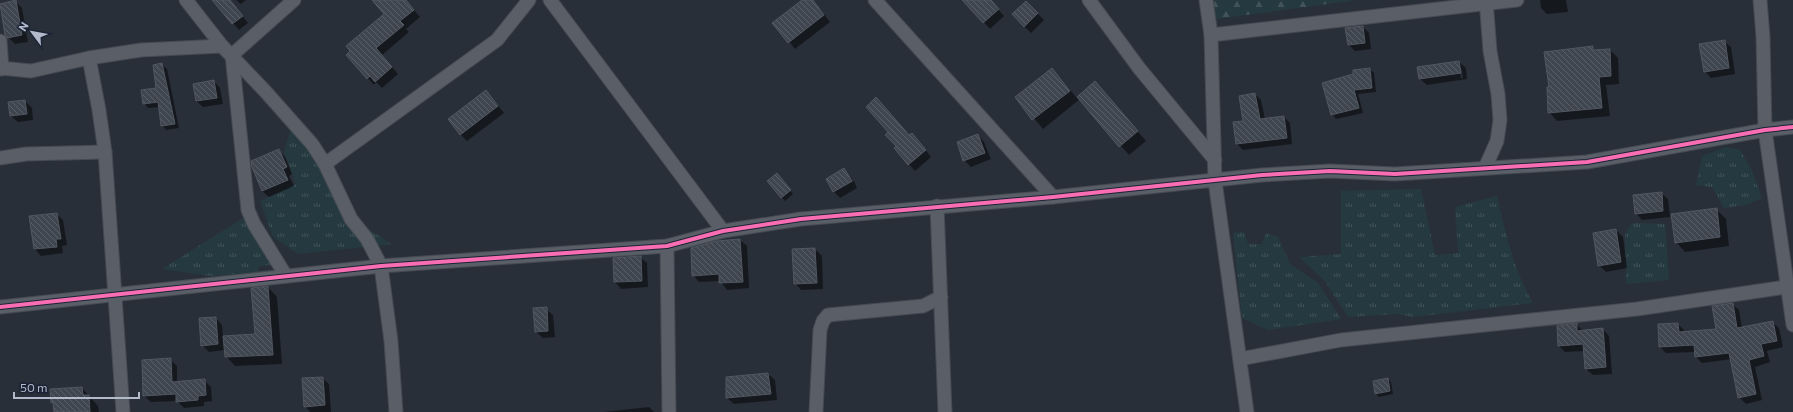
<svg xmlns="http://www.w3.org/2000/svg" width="1793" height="412" viewBox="0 0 1793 412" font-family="Commissioner,sans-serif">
	<defs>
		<pattern id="grass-tufts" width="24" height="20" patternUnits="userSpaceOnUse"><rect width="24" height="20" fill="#253a40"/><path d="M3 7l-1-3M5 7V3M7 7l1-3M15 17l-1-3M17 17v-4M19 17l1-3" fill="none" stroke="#42545a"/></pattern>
		<pattern id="forest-firs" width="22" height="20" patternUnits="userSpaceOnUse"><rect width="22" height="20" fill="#253a40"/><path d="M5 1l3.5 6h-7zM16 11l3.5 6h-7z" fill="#42545a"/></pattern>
		<pattern id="building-back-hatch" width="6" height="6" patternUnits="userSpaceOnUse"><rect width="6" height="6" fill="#40464f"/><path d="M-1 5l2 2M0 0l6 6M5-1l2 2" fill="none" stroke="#595f67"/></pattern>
	</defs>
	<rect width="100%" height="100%" fill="#292f39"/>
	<g fill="url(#grass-tufts)">
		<path d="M294 119 320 148 361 224 391 244 298 254 273 237 260 201 296 184 284 152Z"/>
		<path d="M1726 147 1740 150 1752 171 1762 198 1746 205 1724 208 1712 187 1696 185 1702 156Z"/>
		<path d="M1421 189 1435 255 1458 253 1455 207 1497 196C1506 234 1513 269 1533 303L1413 317 1397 314 1348 317 1325 281 1299 257 1341 254V191Z"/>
		<path d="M245 217 274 248 270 265 259 266 258 272 210 276 162 269Z"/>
		<path d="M1632 223 1665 224 1669 280 1626 284 1625 234Z"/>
		<path d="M1244 232 1248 244H1262L1266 233 1278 237 1290 264 1318 283 1341 319 1268 330 1242 318 1233 233Z"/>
	</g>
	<path fill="url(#forest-firs)" d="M1212 0H1357L1216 19Z"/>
	<g fill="#0007" fill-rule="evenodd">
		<path d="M222 0H230L248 23 239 30 217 4Z"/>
		<path d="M236 0H246L241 4Z"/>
		<path d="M373 0H405L420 17 406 29 409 32 382 55 398 74 382 88 376 82 374 85 347 55 385 14Z"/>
		<path d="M803 0H813L830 22 795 49 774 23Z"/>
		<path d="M964 0H990L1004 16 990 29Z"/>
		<path d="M1540 0H1566L1568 12 1547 14 1541 8Z"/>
		<path d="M16 2 22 8 28 42 15 44 8 37Z"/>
		<path d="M1033 9 1044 20 1031 33 1024 26Z"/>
		<path d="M1363 27 1369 33 1371 49 1355 51 1349 45Z"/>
		<path d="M1724 41 1731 47 1735 74 1711 78 1705 71Z"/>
		<path d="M1592 47 1596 51 1610 50 1618 58 1619 84 1606 85 1610 116 1557 121 1549 112 1550 88Z"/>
		<path d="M1459 62 1466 68 1467 79 1427 85 1420 79 1419 68ZM1459 68H1461L1463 78H1461Z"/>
		<path d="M162 65 167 69 179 128 166 130 162 125 159 107 148 108 144 103 157 89Z"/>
		<path d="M1052 69 1077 98 1095 82 1146 141 1129 155 1080 99 1043 129 1016 97Z"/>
		<path d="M1370 69 1374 73 1376 92 1358 94 1363 113 1336 119 1332 114Z"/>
		<path d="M214 81 220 88 223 104 203 107 196 101Z"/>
		<path d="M486 91 504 113 467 141 460 134Z"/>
		<path d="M1255 94 1261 100 1265 119 1284 117 1290 123 1292 144 1243 150 1237 144 1234 123 1244 122Z"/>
		<path d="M25 101 32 108 33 120 18 122 11 116Z"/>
		<path d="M978 135 984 142 991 159 971 167 964 160Z"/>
		<path d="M910 136 918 140 931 157 915 171 895 148Z"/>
		<path d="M278 150 285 157 292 174 289 176 294 186 269 197 262 191Z"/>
		<path d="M844 170 853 180 834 190V192L827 179Z"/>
		<path d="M780 177 793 194 785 201 768 182Z"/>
		<path d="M854 181 857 188 840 198 834 192Z"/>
		<path d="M1661 193 1668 199 1670 217 1642 220 1636 213Z"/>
		<path d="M1716 209 1726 219 1729 246 1685 252 1676 242Z"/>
		<path d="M56 214 63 220 67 245 62 246 63 253 41 256 35 249 30 217Z"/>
		<path d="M1616 230 1623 237 1627 268 1606 272 1599 265Z"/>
		<path d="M740 240 747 246 749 288 727 290 720 281 699 282 693 275Z"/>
		<path d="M815 249 822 256 823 289 801 290 795 283Z"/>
		<path d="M640 257 647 263 648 287 621 289 615 282 614 259Z"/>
		<path d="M268 287 277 297 282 364 235 366 226 356 225 350 209 352 202 345 216 318 222 325 223 337 256 334Z"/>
		<path d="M1732 304 1739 310 1742 328 1772 322 1779 328 1783 347 1767 351 1770 362 1755 367 1762 400 1746 404 1739 397 1732 359 1702 363 1696 357V352L1666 353 1660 347 1659 325 1678 324 1684 330V333L1717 330Z"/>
		<path d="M546 309 553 315 555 337 543 338 536 332Z"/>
		<path d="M1576 324 1583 331 1603 329 1609 336 1612 374 1593 375 1586 369 1585 351 1565 352 1559 346Z"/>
		<path d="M170 359 177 366V382L204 380 211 387 212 401 204 402V406L184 408 177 401 151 402 144 396Z"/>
		<path d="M768 374 775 380 777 400 734 404 727 398V378Z"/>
		<path d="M322 378 329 384 331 412H310L305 406Z"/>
		<path d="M1388 379 1391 382 1393 394 1379 397 1376 394Z"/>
		<path d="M82 388 98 406 99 412H54V405L52 402Z"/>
		<path d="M649 407 654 412H604Z"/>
	</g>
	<g fill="url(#building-back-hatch)" stroke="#515761">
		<path d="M16 0 22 35 7 38 5 35 0 4Z"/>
		<path d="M212 0H230L243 16 232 24Z"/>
		<path d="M372 0H406L414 10 400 21 404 25 376 48 392 67 375 82 370 76 367 79 346 55 350 51 346 46 384 14Z"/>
		<path d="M802 0H813L824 15 788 43 772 23Z"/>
		<path d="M962 0H991L999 9 983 23Z"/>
		<path d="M1026 1 1038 13 1024 27 1012 14Z"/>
		<path d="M1363 26 1365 43 1348 45 1345 28Z"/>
		<path d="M1725 40 1729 68 1704 72 1699 44Z"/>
		<path d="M1593 46V50L1610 49 1611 76 1599 77 1602 108 1548 113 1547 87H1549L1544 52Z"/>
		<path d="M1459 61 1461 73 1419 79 1417 67Z"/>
		<path d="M162 63 175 124 161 126 158 102 143 104 141 90 156 88 153 65Z"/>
		<path d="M1052 68 1070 91 1032 120 1015 97Z"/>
		<path d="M1370 68 1372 88 1354 90 1359 108 1331 115 1322 83 1353 74V70Z"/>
		<path d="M214 80 217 98 196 101 193 84Z"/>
		<path d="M1095 81 1138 131 1119 147 1077 97Z"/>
		<path d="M486 90 498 106 460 135 448 119Z"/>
		<path d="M1255 93 1260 119 1284 116 1287 138 1236 144 1233 122 1243 121 1239 96Z"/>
		<path d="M876 97 909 135 912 133 926 150 908 165 894 148 896 146 885 135 888 132 866 107Z"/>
		<path d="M25 100 27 114 10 116 8 102Z"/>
		<path d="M978 134 985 153 963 161 957 142Z"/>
		<path d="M279 149 287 167 283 169 288 180 262 191 252 167 251 161Z"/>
		<path d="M844 168 852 181 833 192 826 179Z"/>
		<path d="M777 173 791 190 781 198 767 181Z"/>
		<path d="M1662 192 1663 211 1635 214 1633 195Z"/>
		<path d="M1717 208 1720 237 1675 243 1671 214Z"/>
		<path d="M57 213 61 239H56L57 247 34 249 29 216Z"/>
		<path d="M1616 229 1621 262 1598 266 1593 233Z"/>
		<path d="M740 239 743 282 719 283V274L692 276 691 248 717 241Z"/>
		<path d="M815 248 817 283 794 284 792 249Z"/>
		<path d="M641 256 642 281 614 282 613 258Z"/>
		<path d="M268 286 273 355 225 357 223 336 255 334 251 288Z"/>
		<path d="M1733 303 1737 328 1773 321 1777 341 1761 344 1764 356 1749 360 1756 394 1738 398 1729 353 1695 357 1694 345 1659 347 1658 324 1678 323 1679 332 1716 329 1712 306Z"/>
		<path d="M547 307 548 331 535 332 533 308Z"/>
		<path d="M216 317 218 344 201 346 199 318Z"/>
		<path d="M1577 323V331L1603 328 1606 367 1585 369 1583 344 1558 346 1557 325Z"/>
		<path d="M171 358 172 382 205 379 206 395 198 396V400L176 402V394L143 396 142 360Z"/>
		<path d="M768 373 771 394 726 398V377Z"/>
		<path d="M323 377 325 405 304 407 302 378Z"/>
		<path d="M1388 378 1390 391 1375 394 1373 381Z"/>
		<path d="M82 387 83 395H89L90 412H54L53 402 51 403 50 389Z"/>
	</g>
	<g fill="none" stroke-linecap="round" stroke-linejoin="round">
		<defs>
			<g id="street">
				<path d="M186 0 222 46 265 91 312 144 325 164 351 219 367 239 381 266 391 341 396 412"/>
				<path d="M550 0 723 231"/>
				<path d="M875 0 1053 197"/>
				<path d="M1089 0 1139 68 1215 160"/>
				<path d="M1206 0 1211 35 1215 181 1247 412"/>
				<path d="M1760 0 1763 37 1765 130 1793 325"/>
				<path d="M1211 35 1517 0"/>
				<path d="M0 41 2 69"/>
				<path d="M89 58 99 110 105 152 123 412"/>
				<path d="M0 68 31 71 89 58 141 50 222 46"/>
				<path d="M0 158 26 154 105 152"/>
				<path d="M325 164 497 40 529 0"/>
				<path d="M1485 168 1497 141 1500 120 1498 94 1490 51 1486 0"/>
				<path d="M937 206 945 412"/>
				<path d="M667 246 669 412"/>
				<path d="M286 276 254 224 248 210 232 55 294 0"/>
				<path d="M0 307 381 266 667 246 723 231 801 219 1053 197 1262 175 1330 171 1395 174 1587 162 1765 130 1793 127"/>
				<path d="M1240 359 1341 340 1637 309 1793 286"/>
				<path d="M816 412 820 330 823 321 828 315 923 306 941 297"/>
			</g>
		</defs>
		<use href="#street" stroke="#454a52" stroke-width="15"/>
		<use href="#street" stroke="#595e67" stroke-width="13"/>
		<defs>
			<path id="cycleway" d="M0 307 381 266 667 246 723 231 801 219 1053 197 1262 175 1330 171 1395 174 1587 162 1765 130 1793 127"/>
		</defs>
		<use href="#cycleway" stroke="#1b2435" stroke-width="6"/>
		<use href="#cycleway" stroke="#f96db3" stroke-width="4"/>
	</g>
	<g transform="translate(32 32) rotate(302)" stroke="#1b2435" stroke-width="3" paint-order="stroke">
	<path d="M0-3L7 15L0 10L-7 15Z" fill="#b2bacb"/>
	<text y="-6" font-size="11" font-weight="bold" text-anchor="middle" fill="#b2bacb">N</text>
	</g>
	<path d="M14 392v6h125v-6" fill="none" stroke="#b2bacb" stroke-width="2"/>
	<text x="20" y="392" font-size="12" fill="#b2bacb" stroke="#1b2435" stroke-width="3" paint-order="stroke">50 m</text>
</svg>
